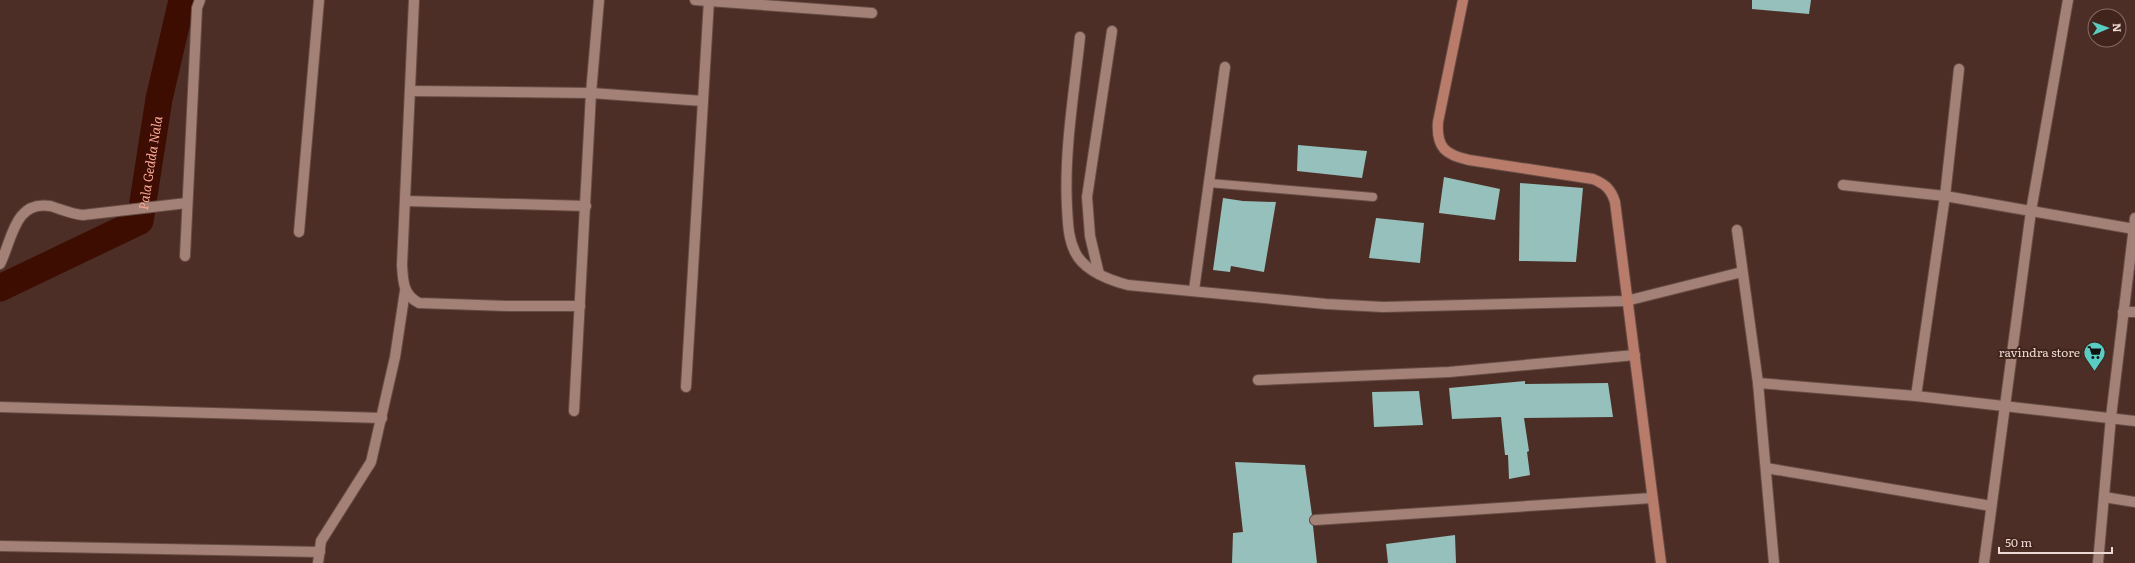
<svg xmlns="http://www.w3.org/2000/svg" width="2135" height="563" viewBox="0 0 2135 563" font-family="Literata,serif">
	<rect width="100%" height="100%" fill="#4c2e26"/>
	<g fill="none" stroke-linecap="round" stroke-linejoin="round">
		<path stroke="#3d0d02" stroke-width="27" id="s1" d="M0 288 140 221 159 99 182 0"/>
	</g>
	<g fill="#95c0bb">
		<path d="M1752 0H1811L1809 14 1752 9Z"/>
		<path d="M1298 145 1367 151 1362 178 1297 171Z"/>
		<path d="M1444 177 1500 189 1495 220 1439 213Z"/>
		<path d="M1520 183 1583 188 1576 262 1519 261Z"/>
		<path d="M1223 198 1243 201 1276 202 1264 272 1231 266 1230 272 1213 270Z"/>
		<path d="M1376 218 1424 223 1420 263 1369 258Z"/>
		<path d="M1525 381V384L1608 383 1613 417 1524 418 1529 451 1527 452 1530 475 1509 479 1508 455H1505L1501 417 1452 419 1449 388Z"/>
		<path d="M1419 391 1423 425 1374 427 1372 392Z"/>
		<path d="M1235 462 1305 465 1312 515 1309 521 1313 526 1317 563H1232L1233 533 1243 532Z"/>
		<path d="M1455 535 1456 563H1388L1386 544Z"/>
	</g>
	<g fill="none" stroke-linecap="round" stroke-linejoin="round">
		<defs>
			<path id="lane" d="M1209 183 1373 197"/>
			<g id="street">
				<path d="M414 0 402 265C403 281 403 295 419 303L507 306H580"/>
				<path d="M695 0 872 13"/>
				<path d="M1080 37C1074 94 1064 151 1067 207 1068 223 1068 238 1075 252 1084 271 1109 280 1128 285L1326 304 1383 307 1626 301 1742 272"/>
				<path d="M411 91 591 93 703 101"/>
				<path d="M1843 185 1945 196 2134 229"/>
				<path d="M406 201 586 206"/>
				<path d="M1737 230 1758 383 1774 563"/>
				<path d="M299 232 319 0"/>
				<path d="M185 256 197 8 200 0"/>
				<path d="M0 264C12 241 14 200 50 206 61 209 71 214 83 215L187 203"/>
				<path d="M1099 274 1090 236 1087 197 1112 31"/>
				<path d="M1194 290 1225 67"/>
				<path d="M2123 312H2135"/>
				<path d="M1258 380 1449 372 1635 355"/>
				<path d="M1758 383 1916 396 2135 421"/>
				<path d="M686 387 709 0"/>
				<path d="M1916 396 1945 196 1959 69"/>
				<path d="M0 407 382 418"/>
				<path d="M574 411 591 93 599 0"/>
				<path d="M1766 468 1991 506"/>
				<path d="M2104 497 2135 502"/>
				<path d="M1315 520 1652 498"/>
				<path d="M0 546 320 552"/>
				<path d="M318 563 321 541 371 462 395 357 405 291"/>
				<path d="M1984 563 2031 211 2068 0"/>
				<path d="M2098 563 2111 417 2135 218"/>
			</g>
			<path id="secondary" d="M1463 0 1438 122C1436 148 1446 155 1469 160L1593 179C1605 184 1611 189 1615 202L1661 563"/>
		</defs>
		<use href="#lane" stroke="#664d45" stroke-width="10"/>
		<use href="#street" stroke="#664d45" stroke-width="12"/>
		<use href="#secondary" stroke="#664d45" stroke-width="12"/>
		<use href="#lane" stroke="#a48177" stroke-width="8"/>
		<use href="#street" stroke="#a48177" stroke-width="10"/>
		<use href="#secondary" stroke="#b97b6a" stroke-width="10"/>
	</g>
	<defs>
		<symbol id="supermarket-pin" viewBox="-11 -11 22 30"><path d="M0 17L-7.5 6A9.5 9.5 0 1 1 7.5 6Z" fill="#56cec3" stroke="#41241c"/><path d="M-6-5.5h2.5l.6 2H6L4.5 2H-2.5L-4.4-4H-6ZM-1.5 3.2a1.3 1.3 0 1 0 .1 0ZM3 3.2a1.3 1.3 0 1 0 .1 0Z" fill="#111"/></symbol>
	</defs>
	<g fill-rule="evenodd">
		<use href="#supermarket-pin" x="2082" y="340" width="25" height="34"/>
	</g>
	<g text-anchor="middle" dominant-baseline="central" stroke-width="4" stroke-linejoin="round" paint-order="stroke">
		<g font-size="12" fill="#edd9d3" stroke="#41241c" text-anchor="end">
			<text x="2080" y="352">ravindra store</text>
		</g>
		<g font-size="13" font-style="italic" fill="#f9a892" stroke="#41241c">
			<text stroke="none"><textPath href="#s1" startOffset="214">Pala Gedda Nala</textPath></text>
		</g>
	</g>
	<g transform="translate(2107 28) rotate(88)"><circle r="19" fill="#41241c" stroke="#866c65"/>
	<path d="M0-3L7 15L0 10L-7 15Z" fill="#56cec3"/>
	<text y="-6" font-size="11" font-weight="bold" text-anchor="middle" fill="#edd9d3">N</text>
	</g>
	<path d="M1999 547v6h113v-6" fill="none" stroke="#edd9d3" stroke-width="2"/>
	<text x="2005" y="547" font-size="12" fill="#edd9d3" stroke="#41241c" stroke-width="3" paint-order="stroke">50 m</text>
</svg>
